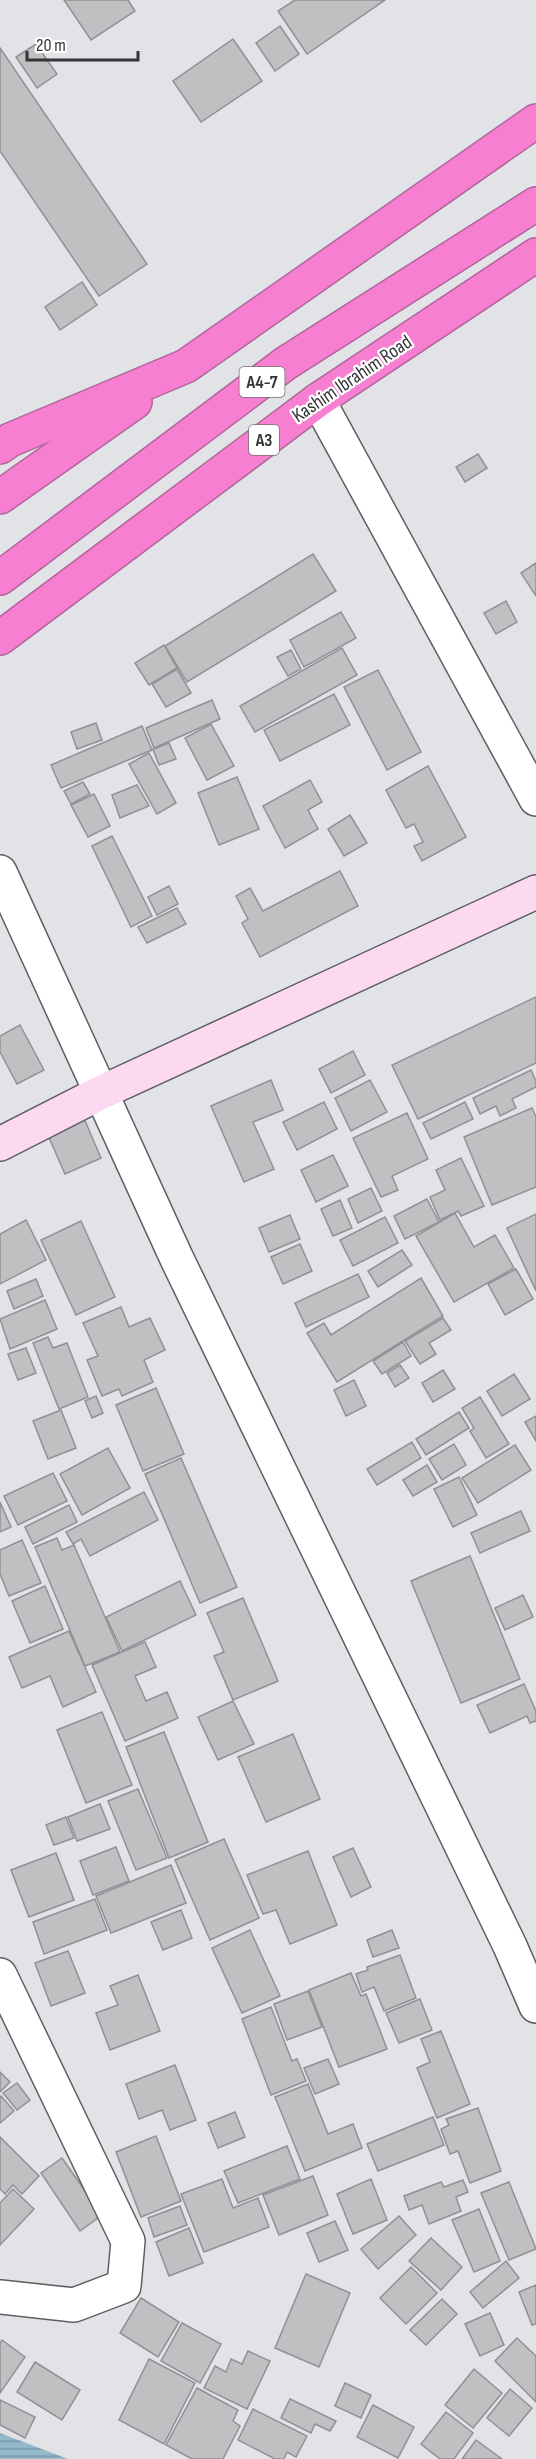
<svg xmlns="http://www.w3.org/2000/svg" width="536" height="2459" viewBox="0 0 536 2459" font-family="'Sofia Sans Condensed',sans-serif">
	<defs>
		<pattern id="water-rules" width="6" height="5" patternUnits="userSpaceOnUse" patternTransform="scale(1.5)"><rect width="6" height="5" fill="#94b9cb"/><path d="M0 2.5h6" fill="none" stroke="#7a97a6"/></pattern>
	</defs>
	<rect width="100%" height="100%" fill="#e2e3e7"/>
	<path fill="url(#water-rules)" d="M0 2433 68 2459H0Z"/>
	<g fill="#c0c0c3" stroke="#919094" stroke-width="1.5">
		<path d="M64 0H128L135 11 91 40Z"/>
		<path d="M295 0H385L307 54 278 11Z"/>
		<path d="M280 26 299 54 275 71 256 43Z"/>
		<path d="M233 39 262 81 201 122 173 81Z"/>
		<path d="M36 44 57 74 37 88 16 57Z"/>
		<path d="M0 48 147 264 99 296 0 151Z"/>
		<path d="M82 282 97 305 60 330 45 307Z"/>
		<path d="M478 454 487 468 465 482 456 467Z"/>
		<path d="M313 554 336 591 187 682 165 646Z"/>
		<path d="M536 563V596L521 573Z"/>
		<path d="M506 601 517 622 496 634 484 613Z"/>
		<path d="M341 612 356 638 304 667 290 640Z"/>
		<path d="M164 645 177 668 149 685 135 663Z"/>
		<path d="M342 648 357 675 255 732 240 706Z"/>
		<path d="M291 650 301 669 288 676 277 657Z"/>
		<path d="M177 669 191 693 166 707 152 684Z"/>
		<path d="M378 670 421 752 387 770 344 687Z"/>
		<path d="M334 694 350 725 280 761 264 730Z"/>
		<path d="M212 700 220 719 154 748 146 728Z"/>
		<path d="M96 723 102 740 77 749 71 732Z"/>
		<path d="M211 724 234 766 207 780 185 738Z"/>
		<path d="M142 726 152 750 61 788 51 765Z"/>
		<path d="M169 743 176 759 159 765 153 749Z"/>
		<path d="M149 753 176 803 157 814 129 764Z"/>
		<path d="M428 766 466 837 422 861 414 846 423 842 414 824 406 828 386 790Z"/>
		<path d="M237 777 259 829 219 845 198 793Z"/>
		<path d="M310 780 322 802 308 810 318 829 285 848 263 806Z"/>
		<path d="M83 782 90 794 71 804 64 791Z"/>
		<path d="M137 785 149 806 120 818 112 795Z"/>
		<path d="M94 794 110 826 88 837 71 805Z"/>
		<path d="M350 815 367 843 344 856 328 829Z"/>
		<path d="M112 836 152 916 131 927 92 846Z"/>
		<path d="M340 871 358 906 260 957 242 923 248 919 236 896 250 888 263 911Z"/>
		<path d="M169 886 178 904 157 915 148 897Z"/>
		<path d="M177 908 186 924 147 943 138 927Z"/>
		<path d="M536 997V1063L418 1119 392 1065Z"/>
		<path d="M20 1025 44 1070 17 1084 0 1052V1036Z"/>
		<path d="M353 1051 365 1075 331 1093 319 1069Z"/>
		<path d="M531 1070 536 1081V1087L512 1099 516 1108 500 1116 496 1106 480 1114 473 1098Z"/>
		<path d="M271 1080 283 1110 253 1122 274 1169 244 1182 211 1106Z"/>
		<path d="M370 1080 387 1112 351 1131 335 1098Z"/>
		<path d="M324 1102 337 1129 297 1150 283 1122Z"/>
		<path d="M465 1102 473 1119 431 1139 423 1123Z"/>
		<path d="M532 1108 536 1117V1187L492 1205 464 1137Z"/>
		<path d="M407 1113 428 1159 392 1176 398 1190 381 1197 353 1138Z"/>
		<path d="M83 1116 101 1158 65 1174 46 1131Z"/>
		<path d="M333 1155 348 1186 316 1202 301 1170Z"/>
		<path d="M461 1158 484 1206 461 1216 458 1211 440 1220 430 1197 445 1190 436 1170Z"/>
		<path d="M371 1188 382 1211 358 1223 348 1199Z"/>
		<path d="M427 1199 439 1222 405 1239 394 1216Z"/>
		<path d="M340 1200 352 1228 333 1236 321 1209Z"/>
		<path d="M455 1213 474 1247 495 1235 514 1268 454 1302 416 1236Z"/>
		<path d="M536 1214V1291L507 1228Z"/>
		<path d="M290 1215 300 1239 269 1252 259 1228Z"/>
		<path d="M385 1217 398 1243 353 1266 340 1240Z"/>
		<path d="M26 1220 46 1260 0 1284V1234Z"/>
		<path d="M81 1221 115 1297 76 1315 41 1240Z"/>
		<path d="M300 1244 312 1271 283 1284 271 1257Z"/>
		<path d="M402 1250 412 1265 378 1287 368 1271Z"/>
		<path d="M516 1269 533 1299 505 1315 488 1284Z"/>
		<path d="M358 1274 369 1297 306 1327 295 1303Z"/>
		<path d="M421 1278 443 1316 337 1382 307 1333 324 1323 331 1335Z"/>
		<path d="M36 1279 43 1296 14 1309 7 1291Z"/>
		<path d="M45 1300 57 1329 10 1349 0 1319Z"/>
		<path d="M121 1307 129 1327 150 1318 165 1350 144 1360 153 1382 122 1396 119 1389 102 1396 87 1360 98 1356 83 1323Z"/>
		<path d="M443 1318 451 1330 429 1343 436 1354 420 1364 405 1341Z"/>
		<path d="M48 1337 53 1348 67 1343 88 1397 59 1409 33 1343Z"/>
		<path d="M403 1342 411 1356 382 1374 373 1361Z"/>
		<path d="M26 1348 36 1373 18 1380 8 1354Z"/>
		<path d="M400 1365 409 1378 395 1387 387 1373Z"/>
		<path d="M443 1370 455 1389 433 1402 422 1383Z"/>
		<path d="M514 1374 530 1399 502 1416 487 1391Z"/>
		<path d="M354 1380 366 1406 346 1416 334 1390Z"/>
		<path d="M156 1388 184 1454 143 1471 116 1405Z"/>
		<path d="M96 1396 103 1413 92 1418 85 1401Z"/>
		<path d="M480 1397 509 1444 486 1458 470 1431 474 1428 462 1408Z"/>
		<path d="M61 1410 76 1448 48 1459 33 1421Z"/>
		<path d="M459 1412 469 1428 426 1455 416 1439Z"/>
		<path d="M536 1416V1441L525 1422Z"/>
		<path d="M412 1442 421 1458 377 1485 367 1469Z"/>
		<path d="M454 1444 466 1465 442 1480 429 1459Z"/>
		<path d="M515 1445 531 1470 478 1503 462 1478Z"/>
		<path d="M108 1448 130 1488 82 1515 60 1474Z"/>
		<path d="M181 1458 237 1587 200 1603 145 1474Z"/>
		<path d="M427 1465 437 1482 413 1496 403 1480Z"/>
		<path d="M53 1473 67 1501 18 1525 4 1496Z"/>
		<path d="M459 1477 477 1515 453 1527 434 1489Z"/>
		<path d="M144 1492 158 1520 90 1556 81 1539 73 1544 66 1532Z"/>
		<path d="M0 1502 11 1527 0 1532Z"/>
		<path d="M69 1505 77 1522 33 1544 25 1527Z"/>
		<path d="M521 1511 530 1531 480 1553 471 1533Z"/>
		<path d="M57 1538 62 1550 74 1545 120 1652 85 1666 35 1547Z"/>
		<path d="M22 1540 41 1583 9 1596 0 1574V1550Z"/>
		<path d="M470 1556 520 1679 461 1703 411 1581Z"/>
		<path d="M180 1581 196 1615 122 1651 106 1617Z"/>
		<path d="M45 1586 63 1629 30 1643 12 1601Z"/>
		<path d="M523 1595 533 1617 505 1630 495 1608Z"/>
		<path d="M243 1598 278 1681 233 1700 214 1656 224 1652 207 1613Z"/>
		<path d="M69 1631 96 1692 63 1707 50 1676 22 1688 9 1657Z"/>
		<path d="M145 1642 156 1667 135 1676 146 1701 167 1692 178 1718 125 1741 92 1665Z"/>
		<path d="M524 1684 536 1711V1721L530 1723 527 1716 490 1733 477 1705Z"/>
		<path d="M233 1701 254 1744 218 1760 198 1717Z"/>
		<path d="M102 1712 132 1785 86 1803 57 1730Z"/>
		<path d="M164 1732 208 1842 169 1858 126 1747Z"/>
		<path d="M293 1734 320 1799 266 1822 238 1757Z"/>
		<path d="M138 1789 167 1858 136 1870 108 1801Z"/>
		<path d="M100 1804 110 1829 77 1841 68 1817Z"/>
		<path d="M66 1817 74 1838 54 1845 46 1825Z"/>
		<path d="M224 1839 259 1918 210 1940 175 1860Z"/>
		<path d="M116 1847 129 1881 93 1895 80 1861Z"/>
		<path d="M353 1848 371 1887 351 1897 333 1857Z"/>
		<path d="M308 1851 337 1925 290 1944 276 1910 263 1914 247 1875Z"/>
		<path d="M56 1853 74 1900 29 1917 11 1870Z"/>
		<path d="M171 1865 186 1903 111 1933 96 1896Z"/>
		<path d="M95 1899 107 1930 44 1954 33 1922Z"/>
		<path d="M181 1910 192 1938 163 1950 151 1922Z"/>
		<path d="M250 1930 280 1996 242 2013 212 1948Z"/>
		<path d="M392 1930 399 1948 373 1957 367 1940Z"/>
		<path d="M68 1951 85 1993 51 2006 35 1963Z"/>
		<path d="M400 1955 416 1998 384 2011 374 1987 362 1992 356 1974 368 1970 367 1967Z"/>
		<path d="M351 1973 361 1996 366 1994 387 2049 339 2067 309 1990Z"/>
		<path d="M138 1975 160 2031 110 2050 96 2013 118 2005 110 1986Z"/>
		<path d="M308 1991 322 2027 287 2040 274 2004Z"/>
		<path d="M420 1999 432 2030 399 2043 386 2013Z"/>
		<path d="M271 2007 292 2061 297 2059 306 2081 271 2095 242 2019Z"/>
		<path d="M441 2031 470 2104 437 2118 417 2068 430 2062 421 2039Z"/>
		<path d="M328 2059 339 2084 315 2094 304 2068Z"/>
		<path d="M175 2065 196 2120 170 2130 162 2110 139 2119 126 2084Z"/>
		<path d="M0 2072 10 2082 0 2092Z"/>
		<path d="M17 2083 30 2100 17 2110 3 2093Z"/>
		<path d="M308 2084 328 2134 353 2124 362 2148 305 2171 275 2097Z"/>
		<path d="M1 2096 14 2111 0 2123V2098Z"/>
		<path d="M478 2108 501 2171 470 2183 458 2151 450 2154 441 2129 449 2125 446 2119Z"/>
		<path d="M235 2112 245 2137 218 2148 208 2123Z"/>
		<path d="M433 2117 444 2145 378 2171 367 2144Z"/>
		<path d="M156 2136 181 2201 141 2217 116 2152Z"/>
		<path d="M0 2137 39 2176 22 2194 13 2185 5 2194 0 2189Z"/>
		<path d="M287 2146 300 2179 238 2203 224 2171Z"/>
		<path d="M62 2158 102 2215 80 2231 41 2173Z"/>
		<path d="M313 2176 328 2215 279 2235 263 2195Z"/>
		<path d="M222 2179 233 2208 258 2198 269 2227 204 2252 181 2194Z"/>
		<path d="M371 2179 387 2220 353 2234 337 2194Z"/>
		<path d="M463 2180 468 2192 456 2197 461 2211 429 2224 422 2205 409 2210 404 2196 441 2182 444 2187Z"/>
		<path d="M509 2182 536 2249 509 2260 481 2193Z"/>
		<path d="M13 2189 34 2209 0 2245V2203Z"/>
		<path d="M180 2206 187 2225 154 2237 148 2218Z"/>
		<path d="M479 2209 500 2261 474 2272 452 2220Z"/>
		<path d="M399 2216 416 2235 378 2269 361 2249Z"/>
		<path d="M335 2221 348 2250 319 2262 307 2233Z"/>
		<path d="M189 2228 203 2263 169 2276 156 2242Z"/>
		<path d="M431 2238 462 2267 441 2290 409 2261Z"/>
		<path d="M506 2261 519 2278 483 2308 470 2292Z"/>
		<path d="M411 2267 437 2293 406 2324 380 2298Z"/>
		<path d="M306 2274 350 2293 319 2367 275 2348Z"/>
		<path d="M536 2285V2324L532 2325 519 2292Z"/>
		<path d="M141 2298 179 2322 158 2357 120 2333Z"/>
		<path d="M442 2299 457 2314 426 2345 410 2330Z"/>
		<path d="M490 2313 504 2345 480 2356 465 2324Z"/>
		<path d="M182 2323 221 2344 200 2383 161 2361Z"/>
		<path d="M517 2338 536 2356V2402L495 2361Z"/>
		<path d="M2 2340 25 2357 0 2393V2343Z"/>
		<path d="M248 2351 270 2361 247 2409 204 2388 215 2366 226 2372 231 2359 242 2364Z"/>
		<path d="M149 2359 195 2383 164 2444 119 2420Z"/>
		<path d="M35 2362 80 2390 62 2420 17 2392Z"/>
		<path d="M474 2369 502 2393 473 2428 445 2405Z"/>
		<path d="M345 2383 371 2395 361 2418 335 2406Z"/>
		<path d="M197 2388 238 2410 233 2421 240 2426 223 2459H192L166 2445Z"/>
		<path d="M510 2389 532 2408 509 2436 487 2418Z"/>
		<path d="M290 2399 336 2421 330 2431 315 2424 311 2433 281 2418Z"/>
		<path d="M0 2400 35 2417 25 2438 0 2425Z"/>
		<path d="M373 2405 414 2427 398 2458 357 2437Z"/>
		<path d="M253 2409 307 2436 296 2457 287 2452 284 2459H275L238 2440Z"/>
		<path d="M446 2412 473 2433 454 2459H440L421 2444Z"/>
		<path d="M476 2440 502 2459H462Z"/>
	</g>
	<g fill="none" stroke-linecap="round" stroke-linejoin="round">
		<defs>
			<g id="street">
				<path d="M318 400 536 799"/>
				<path d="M0 872 177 1259 510 1946 536 2006"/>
				<path d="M0 1975 128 2241 124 2286 74 2305 0 2297"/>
			</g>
			<path id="secondary" d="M0 1144 100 1093 536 892"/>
			<g id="highway">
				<path d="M0 447 10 440 186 366 536 121"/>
				<path d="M0 497 135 402"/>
				<path d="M0 578 286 363 536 204"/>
				<path d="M0 638 318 400 536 255"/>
			</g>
		</defs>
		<use href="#street" stroke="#5e5f62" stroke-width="36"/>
		<use href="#secondary" stroke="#5e5f62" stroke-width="36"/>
		<use href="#highway" stroke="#b2659b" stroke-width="36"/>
		<use href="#street" stroke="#fff" stroke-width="33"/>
		<use href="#secondary" stroke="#fcd9f1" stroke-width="33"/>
		<use href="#highway" stroke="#f67fd1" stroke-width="33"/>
	</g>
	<g text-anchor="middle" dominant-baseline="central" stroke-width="4.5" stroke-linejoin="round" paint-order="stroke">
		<g fill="#fff" stroke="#717272" stroke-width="1.5">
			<rect x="239.5" y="367" width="45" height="30" rx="4.5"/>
			<rect x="249" y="425" width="30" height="30" rx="4.5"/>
		</g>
		<g font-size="18" font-weight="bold" fill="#343536">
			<text x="262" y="382">A4-7</text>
			<text x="264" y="440">A3</text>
		</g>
		<g font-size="20" fill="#343536" stroke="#fff">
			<text transform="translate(352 379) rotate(-34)">Kashim Ibrahim Road</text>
		</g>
	</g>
	<path d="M27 51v9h111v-9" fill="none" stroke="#343536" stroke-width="3"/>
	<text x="36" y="51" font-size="18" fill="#343536" stroke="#ffffff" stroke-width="4.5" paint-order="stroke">20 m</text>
</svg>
